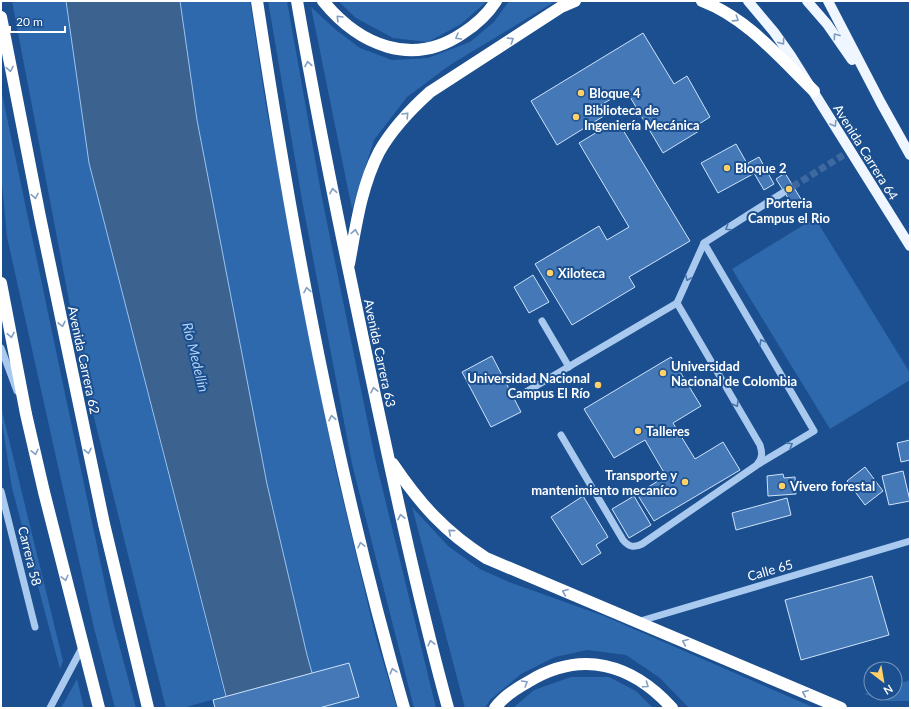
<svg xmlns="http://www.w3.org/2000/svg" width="911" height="709" viewBox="0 0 911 709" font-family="Lato,sans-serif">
	<rect width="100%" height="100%" fill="#1b4f8f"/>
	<g fill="#2e69ad">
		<path d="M12 1H66L89 163 225 696 183 708H166L82 369Z"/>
		<path d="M180 1H250L266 106 336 471 376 638 397 708H322L307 655 267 484 197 120Z"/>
		<path d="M268 1H287L322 198 375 458 436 708H414L352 464 302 200Z"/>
		<path d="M338 1H487L461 24 428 42 393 38 356 18Z"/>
		<path d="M509 1H556L450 65 407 97 374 140 352 209 311 7 336 30 360 48 392 60 428 58 470 42 494 22Z"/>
		<path d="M1 89 113 622 136 708H115L94 628 7 237 1 173Z"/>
		<path d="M815 218 910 373V380L830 429 732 269Z"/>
		<path d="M1 407 63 661 60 669 12 488 1 416Z"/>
		<path d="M412 507 448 546 480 569 509 582 604 616 815 708H689L660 678 626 655 587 650 555 657 521 674 490 700 485 708H465Z"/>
		<path d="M571 677H609L636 691 653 708H513L534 690Z"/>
		<path d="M77 679 84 708H61Z"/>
		<path d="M910 680V701H889L864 694 871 692V693H895V685Z"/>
	</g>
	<path fill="#3c6290" stroke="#9cc4f0" d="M66 1H180L197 120 267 484 307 655 322 708H229L89 163Z"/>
	<g fill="#4478b7" stroke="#cfe3fa">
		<path d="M643 33 674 84 687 76 710 117 696 126 699 131 663 153 626 90 601 105 607 114 557 145 531 101Z"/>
		<path d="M617 120 690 241 629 277 635 287 572 325 535 264 599 226 607 240 629 227 579 143Z"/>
		<path d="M736 144 753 174 718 193 701 163Z"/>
		<path d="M759 157 774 184 764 190 748 163Z"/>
		<path d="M785 173 804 204 795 209 776 179Z"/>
		<path d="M533 275 549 302 529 313 514 287Z"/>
		<path d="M492 356 521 412 491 427 462 372Z"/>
		<path d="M671 357 701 406 673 423 695 459 723 442 740 470 654 521 637 494 666 476 645 440 614 458 584 409Z"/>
		<path d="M910 440V460L901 462 897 443Z"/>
		<path d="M865 467 883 491 865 505 847 481Z"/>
		<path d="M903 471 910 501 889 505 882 476Z"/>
		<path d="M783 474 784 478 795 477 796 494 768 496 767 476Z"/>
		<path d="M583 496 608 537 596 545 601 553 582 565 551 517Z"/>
		<path d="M634 496 651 525 629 538 612 509Z"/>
		<path d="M787 498 791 515 736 530 732 513Z"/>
		<path d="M872 576 889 635 801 660 785 600Z"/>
		<path d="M349 663 359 697 319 708H215L213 700Z"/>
	</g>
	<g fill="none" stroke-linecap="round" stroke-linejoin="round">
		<path stroke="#3d69a0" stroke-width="7" stroke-dasharray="7 3.5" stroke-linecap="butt" d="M784 192 850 151"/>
		<g stroke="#a9c9ee" stroke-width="7">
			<path d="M542 321 569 367"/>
			<path d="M1 348 17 391"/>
			<path d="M519 396 677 303"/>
			<path d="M561 435 623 540C629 547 634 548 642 544L757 465 814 431 704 243"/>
			<path d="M758 463C763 457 762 452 760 445L677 303 704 243 784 192"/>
			<path d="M1 491 35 627"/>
			<path d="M637 622 910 541"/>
			<path d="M50 708 83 646"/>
		</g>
		<g stroke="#f0f6ff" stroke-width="10">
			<path d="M748 1 774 32 791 56 910 246"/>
			<path d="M807 1 827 24 852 60"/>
			<path d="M828 1 881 103 910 155"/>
		</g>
		<g stroke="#fff" stroke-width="12">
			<path d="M257 1C293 239 337 477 404 708"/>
			<path d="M297 1C320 135 348 268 376 400 398 503 420 606 448 708"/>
			<path d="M323 1C359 45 412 68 463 33 477 24 487 15 496 1"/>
			<path d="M702 1C747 18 780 58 814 91"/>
			<path d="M1 17 40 217 104 524 148 708"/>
			<path d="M349 264C356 226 361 187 379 152 392 129 411 109 430 92L561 7 575 1"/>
			<path d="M1 283 26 414 44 492 99 708"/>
			<path d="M393 464C420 504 445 532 486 558L841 708"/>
			<path d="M495 708C503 697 517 688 528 682 582 649 632 664 672 708"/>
		</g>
	</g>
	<defs><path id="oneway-chevron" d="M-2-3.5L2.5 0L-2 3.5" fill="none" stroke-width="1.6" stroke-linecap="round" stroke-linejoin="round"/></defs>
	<g stroke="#829ec1">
		<use href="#oneway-chevron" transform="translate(339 18) rotate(-134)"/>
		<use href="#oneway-chevron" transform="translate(736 19) rotate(33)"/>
		<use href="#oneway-chevron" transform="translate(458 37) rotate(150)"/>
		<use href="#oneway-chevron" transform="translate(511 40) rotate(-33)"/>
		<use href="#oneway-chevron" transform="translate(308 64) rotate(-100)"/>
		<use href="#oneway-chevron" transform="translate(10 69) rotate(80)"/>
		<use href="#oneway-chevron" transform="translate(406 115) rotate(-47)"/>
		<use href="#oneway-chevron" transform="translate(333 191) rotate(-101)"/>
		<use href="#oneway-chevron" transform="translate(35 196) rotate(79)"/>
		<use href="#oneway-chevron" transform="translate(355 232) rotate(-80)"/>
		<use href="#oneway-chevron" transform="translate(307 290) rotate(-101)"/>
		<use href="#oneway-chevron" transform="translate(62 324) rotate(78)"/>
		<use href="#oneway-chevron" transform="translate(11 335) rotate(79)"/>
		<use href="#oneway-chevron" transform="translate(374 390) rotate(-102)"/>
		<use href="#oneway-chevron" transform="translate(332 418) rotate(-101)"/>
		<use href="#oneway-chevron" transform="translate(88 451) rotate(78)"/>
		<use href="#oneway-chevron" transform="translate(35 452) rotate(77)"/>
		<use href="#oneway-chevron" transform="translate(401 517) rotate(-102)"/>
		<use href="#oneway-chevron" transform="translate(451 532) rotate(-140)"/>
		<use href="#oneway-chevron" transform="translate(361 545) rotate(-103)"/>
		<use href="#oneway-chevron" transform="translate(65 578) rotate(76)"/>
		<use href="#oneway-chevron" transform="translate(565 592) rotate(-157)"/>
		<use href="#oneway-chevron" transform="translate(685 642) rotate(-157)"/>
		<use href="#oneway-chevron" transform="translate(431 643) rotate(-104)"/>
		<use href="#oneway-chevron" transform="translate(393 671) rotate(-106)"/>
		<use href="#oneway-chevron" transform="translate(525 683) rotate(-31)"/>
		<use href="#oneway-chevron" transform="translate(646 685) rotate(35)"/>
		<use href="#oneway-chevron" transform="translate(805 693) rotate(-157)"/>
	</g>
	<g stroke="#7b9ac1">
		<use href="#oneway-chevron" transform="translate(836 36) rotate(-126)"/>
		<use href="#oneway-chevron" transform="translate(782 42) rotate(54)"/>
		<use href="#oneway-chevron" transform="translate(834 124) rotate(59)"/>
	</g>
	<g stroke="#4674ac">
		<use href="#oneway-chevron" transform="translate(728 228) rotate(148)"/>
		<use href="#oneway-chevron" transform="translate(688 278) rotate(114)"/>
		<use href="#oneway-chevron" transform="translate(762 342) rotate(-120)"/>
		<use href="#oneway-chevron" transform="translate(736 404) rotate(60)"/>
		<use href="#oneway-chevron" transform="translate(790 445) rotate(-30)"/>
	</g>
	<g fill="#ffd166" stroke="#1b4f8f" stroke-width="1.5">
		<circle cx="581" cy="93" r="4"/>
		<circle cx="576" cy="117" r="4"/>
		<circle cx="727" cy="168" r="4"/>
		<circle cx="789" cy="189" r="4"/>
		<circle cx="550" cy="273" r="4"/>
		<circle cx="663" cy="373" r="4"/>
		<circle cx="598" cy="385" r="4"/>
		<circle cx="638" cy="431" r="4"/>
		<circle cx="685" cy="482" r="4"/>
		<circle cx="782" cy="486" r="4"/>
	</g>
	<g text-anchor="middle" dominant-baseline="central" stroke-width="4" stroke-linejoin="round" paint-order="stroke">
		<g font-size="13" font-weight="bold" fill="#fff" stroke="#1b4f8f" text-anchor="start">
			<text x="589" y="93">Bloque 4</text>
			<text x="584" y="110">Biblioteca de<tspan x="584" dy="15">Ingeniería Mecánica</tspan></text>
			<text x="735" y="168">Bloque 2</text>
			<text x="789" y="203" text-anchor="middle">Porteria<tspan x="789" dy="15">Campus el Rio</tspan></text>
			<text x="558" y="273">Xiloteca</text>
			<text x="671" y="366">Universidad<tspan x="671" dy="15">Nacional de Colombia</tspan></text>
			<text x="590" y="378" text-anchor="end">Universidad Nacional<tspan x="590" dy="15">Campus El Río</tspan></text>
			<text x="646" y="431">Talleres</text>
			<text x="677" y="475" text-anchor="end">Transporte y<tspan x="677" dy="15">mantenimiento mecaníco</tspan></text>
			<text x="790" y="486">Vivero forestal</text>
		</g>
		<g font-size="13" fill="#fff" stroke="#1b4f8f">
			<text transform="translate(866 152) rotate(58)">Avenida Carrera 64</text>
			<text transform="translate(380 353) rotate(78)">Avenida Carrera 63</text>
			<text transform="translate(84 360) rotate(78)">Avenida Carrera 62</text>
			<text transform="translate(30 556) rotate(76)">Carrera 58</text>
			<text transform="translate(770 570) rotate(-16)">Calle 65</text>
		</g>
		<g font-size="14" font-style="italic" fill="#b5d3f5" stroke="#1b4f8f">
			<text transform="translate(196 357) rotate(76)">Río Medellín</text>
		</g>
	</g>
	<rect width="911" height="709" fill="none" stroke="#ffffff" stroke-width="4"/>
	<g transform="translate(883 681) rotate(149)"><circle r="19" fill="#1b4f8f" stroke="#7695bc"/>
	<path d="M0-3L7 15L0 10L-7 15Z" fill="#ffd166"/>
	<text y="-6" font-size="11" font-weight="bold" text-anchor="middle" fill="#ffffff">N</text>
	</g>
	<path d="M10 26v6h55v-6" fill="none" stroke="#ffffff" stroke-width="2"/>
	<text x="16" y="26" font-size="12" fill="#ffffff" stroke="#1b4f8f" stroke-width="3" paint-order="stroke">20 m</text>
</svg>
